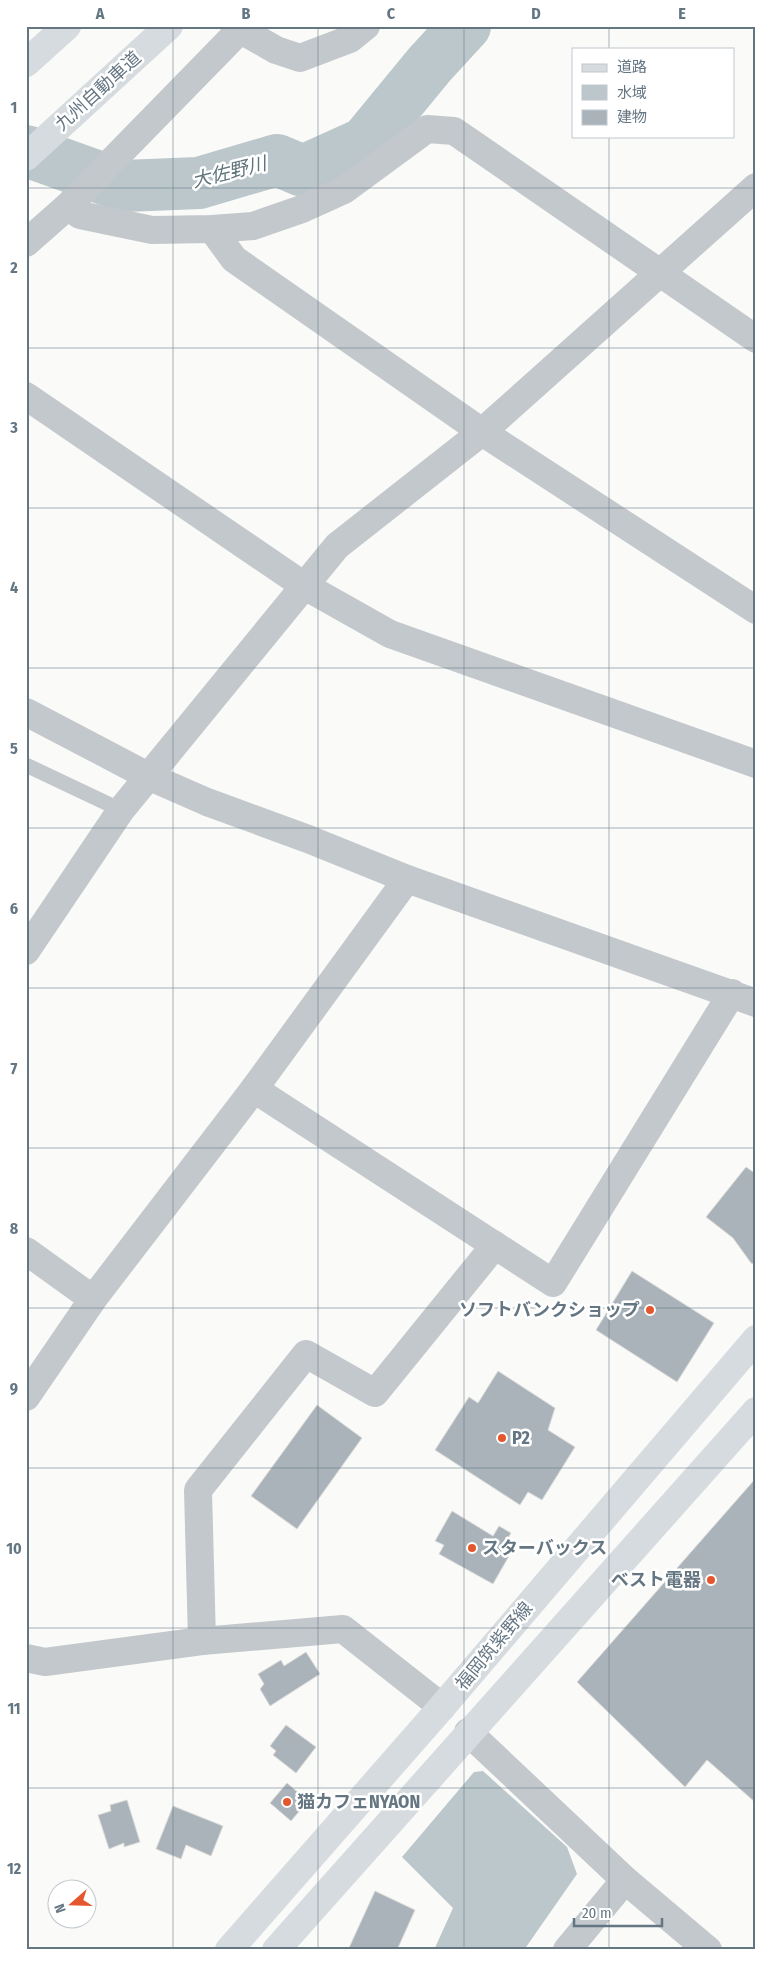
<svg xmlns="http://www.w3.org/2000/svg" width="782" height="1976" viewBox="0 0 782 1976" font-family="'Fira Sans Condensed','Noto Sans JP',sans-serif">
	<rect width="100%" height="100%" fill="#fafaf8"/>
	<path fill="#bbc7cb" d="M483 1771 567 1847 577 1874 524 1950H434L453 1908 402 1857 474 1772Z"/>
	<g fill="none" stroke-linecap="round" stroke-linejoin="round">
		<path stroke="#bbc7cb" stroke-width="52" d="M26 151 124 186 199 183 277 160 303 171 365 143 430 64 465 26"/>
	</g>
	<g fill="#aab3b9" stroke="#dcdcda">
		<path d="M746 1167 756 1174V1265L751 1263 733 1238 706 1217Z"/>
		<path d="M632 1271 714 1323 677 1382 596 1330Z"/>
		<path d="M498 1371 555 1408 548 1430 575 1447 542 1500 528 1492 520 1505 435 1450 469 1397 478 1403Z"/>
		<path d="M317 1405 362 1438 297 1529 251 1496Z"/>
		<path d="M756 1478V1803L707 1760 685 1787 577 1682Z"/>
		<path d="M452 1511 493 1536 499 1526 511 1533 501 1551 509 1556 493 1584 439 1554 444 1545 435 1541Z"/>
		<path d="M306 1652 320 1674 270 1706 260 1689 264 1684 258 1674 281 1660 284 1666Z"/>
		<path d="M286 1725 316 1747 296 1773 273 1755 276 1751 270 1746Z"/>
		<path d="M287 1783 308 1801 291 1821 270 1803Z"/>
		<path d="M127 1800 140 1842 124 1847V1843L109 1849 98 1815 111 1811 110 1805Z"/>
		<path d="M173 1806 223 1826 211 1856 186 1845 181 1859 156 1849Z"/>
		<path d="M375 1891 415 1910 397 1950H348Z"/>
	</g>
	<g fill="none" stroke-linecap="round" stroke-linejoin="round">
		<path stroke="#c3c8cc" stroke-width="15" d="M26 765 121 810"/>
		<g stroke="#c3c8cc" stroke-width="28">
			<path d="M234 26 276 50 300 58 350 39 366 26"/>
			<path d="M68 206 80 215 152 230 212 229 253 226 302 209 344 190 427 129 454 131 756 339"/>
			<path d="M212 229 234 259 482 432 756 610"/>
			<path d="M26 243 68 206 239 31"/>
			<path d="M26 396 303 585 390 634 756 764"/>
			<path d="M26 951 121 810 337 546 482 432 756 187"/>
			<path d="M254 1089 553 1283 732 993"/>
			<path d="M26 1251 93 1299"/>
			<path d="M26 1397 93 1299 254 1089 407 879"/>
			<path d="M202 1641 198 1490 306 1354 375 1393 495 1245"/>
			<path d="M26 1658 45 1662 202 1641 343 1629 442 1707"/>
			<path d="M468 1732 625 1880 708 1950"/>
			<path d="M567 1950 625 1880"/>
		</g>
		<path stroke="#c3c8cc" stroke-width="28" d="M26 712 150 777 207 802 308 839 407 879 756 1003"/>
		<g stroke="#d6dbdf" stroke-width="28">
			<path d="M229 1950 442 1707 756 1339"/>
			<path d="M276 1950 756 1411"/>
		</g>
		<g stroke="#d6dbdf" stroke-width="28">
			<path d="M26 63 67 26"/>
			<path d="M26 157 169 26"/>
		</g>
	</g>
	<path fill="none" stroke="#657683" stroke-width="1" stroke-opacity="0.55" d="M173 26V1950M318 26V1950M464 26V1950M609 26V49M609 136V1950M26 188H756M26 348H756M26 508H756M26 668H756M26 828H756M26 988H756M26 1148H756M26 1308H756M26 1468H756M26 1628H756M26 1788H756"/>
	<g fill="#e4572e" stroke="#fff" stroke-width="2">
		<circle cx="650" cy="1310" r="5"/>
		<circle cx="502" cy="1438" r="5"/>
		<circle cx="472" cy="1548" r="5"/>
		<circle cx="711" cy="1580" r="5"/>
		<circle cx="287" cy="1802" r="5"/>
	</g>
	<g text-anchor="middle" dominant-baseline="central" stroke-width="5" stroke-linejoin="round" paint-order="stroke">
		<g font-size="18" fill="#657683" stroke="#fff">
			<text transform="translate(98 91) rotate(-42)">九州自動車道</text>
			<text transform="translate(494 1646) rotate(-50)">福岡筑紫野線</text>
		</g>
		<g font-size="18" font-weight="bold" fill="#657683" stroke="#fff" text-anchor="start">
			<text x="640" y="1310" text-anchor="end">ソフトバンクショップ</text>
			<text x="512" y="1438">P2</text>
			<text x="482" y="1548">スターバックス</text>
			<text x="701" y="1580" text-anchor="end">ベスト電器</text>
			<text x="297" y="1802">猫カフェNYAON</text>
		</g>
		<g font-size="19" font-style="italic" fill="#60757c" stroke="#fff">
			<text transform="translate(229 172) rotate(-14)">大佐野川</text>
		</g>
	</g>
	<rect width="782" height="1976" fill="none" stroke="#ffffff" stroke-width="55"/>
	<rect x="572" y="48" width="162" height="90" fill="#ffffff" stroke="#c1c8cd"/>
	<rect x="582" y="64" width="25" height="8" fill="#d6dbdf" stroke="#c1c8cd"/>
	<text x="617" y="72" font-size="15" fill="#657683">道路</text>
	<rect x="582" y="85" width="25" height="15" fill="#bbc7cb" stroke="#c1c8cd"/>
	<text x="617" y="98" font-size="15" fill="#657683">水域</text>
	<rect x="582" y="110" width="25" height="15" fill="#aab3b9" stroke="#c1c8cd"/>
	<text x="617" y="122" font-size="15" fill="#657683">建物</text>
	<g transform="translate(72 1904) rotate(250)"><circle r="24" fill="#ffffff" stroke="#c1c8cd"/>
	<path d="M0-4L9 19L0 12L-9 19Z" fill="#e4572e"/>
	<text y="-8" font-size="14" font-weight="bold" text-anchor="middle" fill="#657683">N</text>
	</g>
	<path d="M574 1918v8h88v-8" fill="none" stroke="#657683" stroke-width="2.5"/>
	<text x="582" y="1918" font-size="15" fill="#657683" stroke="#ffffff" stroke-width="4" paint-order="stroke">20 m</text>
	<rect x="28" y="28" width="726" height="1920" fill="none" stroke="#657683" stroke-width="2"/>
	<g font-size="16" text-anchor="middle" font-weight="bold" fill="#657683">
		<text x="100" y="19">A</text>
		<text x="246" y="19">B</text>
		<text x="391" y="19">C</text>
		<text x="536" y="19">D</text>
		<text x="682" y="19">E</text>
		<text x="14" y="113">1</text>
		<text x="14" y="273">2</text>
		<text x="14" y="433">3</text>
		<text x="14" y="593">4</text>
		<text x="14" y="754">5</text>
		<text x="14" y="914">6</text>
		<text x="14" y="1074">7</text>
		<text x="14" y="1234">8</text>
		<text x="14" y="1394">9</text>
		<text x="14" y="1554">10</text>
		<text x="14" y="1714">11</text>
		<text x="14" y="1874">12</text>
	</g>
</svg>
